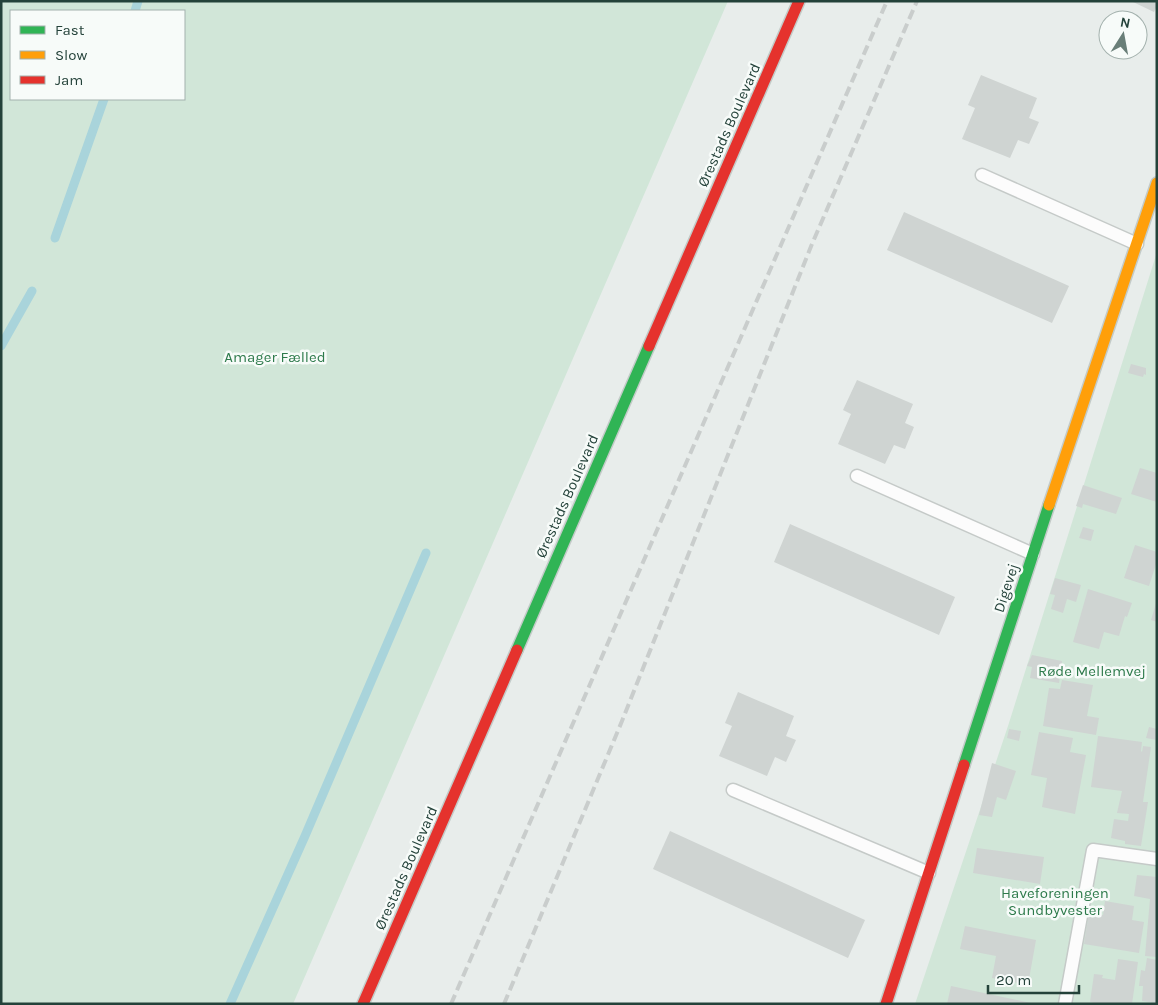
<svg xmlns="http://www.w3.org/2000/svg" width="1158" height="1005" viewBox="0 0 1158 1005" font-family="Karla,sans-serif">
	<rect width="100%" height="100%" fill="#e8edeb"/>
	<g fill="#d1e6d8" fill-rule="evenodd">
		<path d="M1 1H728L293 1004H1ZM11 11H184V99H11Z"/>
		<path d="M1157 252V1004H915L1008 726Z"/>
	</g>
	<g fill="none" stroke-linecap="round" stroke-linejoin="round">
		<g stroke="#a9d4db" stroke-width="9">
			<path d="M135 11 138 1"/>
			<path d="M55 238 104 99"/>
			<path d="M1 346 32 291"/>
			<path d="M230 1004 305 836 426 553"/>
		</g>
	</g>
	<g fill="#cfd4d2">
		<path d="M1131 1H1157V6L1154 12Z"/>
		<path d="M981 75 1037 98 1029 118 1039 122 1029 144 1018 140 1010 158 962 139 975 108 968 105Z"/>
		<path d="M904 212 1069 286 1052 323 887 250Z"/>
		<path d="M1131 364 1146 368V375L1144 374 1143 377 1128 373Z"/>
		<path d="M857 380 913 404 905 423 914 427 905 449 894 445 885 464 838 444 851 414 843 410Z"/>
		<path d="M1140 468 1157 473V502L1131 494Z"/>
		<path d="M1083 485 1122 498 1116 514 1083 504 1082 508 1076 506Z"/>
		<path d="M790 524 955 597 939 635 774 562Z"/>
		<path d="M1083 527 1094 530 1091 541 1079 538Z"/>
		<path d="M1135 545 1157 552V561L1149 586 1124 578Z"/>
		<path d="M1055 578 1081 585 1076 602 1067 599 1063 613 1051 609 1055 595 1050 594Z"/>
		<path d="M1088 589 1132 603 1127 617 1125 616 1119 636 1104 632 1099 649 1073 642Z"/>
		<path d="M1157 600V622L1151 620Z"/>
		<path d="M1032 655 1062 661 1059 683 1030 678 1032 667 1027 666Z"/>
		<path d="M1062 680 1093 685 1087 716 1099 718 1096 735 1043 726 1049 688 1060 689Z"/>
		<path d="M738 692 794 716 786 736 796 740 786 762 775 757 767 776 719 756 732 726 725 723Z"/>
		<path d="M1149 727 1157 729V740L1146 738Z"/>
		<path d="M1009 729 1021 731 1019 741 1007 738Z"/>
		<path d="M1039 732 1073 738 1070 752 1086 755 1075 814 1042 807 1047 778 1031 775Z"/>
		<path d="M1098 736 1142 742 1141 751 1142 752 1143 746 1151 747 1143 802H1148L1141 846 1125 844V841L1111 838 1114 819 1128 821 1129 814 1117 813 1122 791 1091 787Z"/>
		<path d="M992 763 1016 771 1006 800 997 797 992 817 979 815Z"/>
		<path d="M670 831 865 920 848 958 653 869Z"/>
		<path d="M977 848 1044 857 1040 884 973 873Z"/>
		<path d="M1137 875 1157 877V957L1145 956 1150 899 1134 896Z"/>
		<path d="M1105 901 1134 906 1132 920 1144 922 1139 953 1084 944 1089 913 1103 915Z"/>
		<path d="M965 926 1036 940 1028 985 992 978 996 956 960 949Z"/>
		<path d="M1147 958 1157 960V1003L1142 1001 1143 986H1139L1141 970 1145 971Z"/>
		<path d="M1118 959 1138 962 1132 1004H1098L1090 1002 1094 974 1103 975 1102 978 1115 980Z"/>
		<path d="M951 986 1031 1003V1004H947Z"/>
	</g>
	<g fill="none" stroke-linecap="round" stroke-linejoin="round">
		<defs>
			<g id="lane">
				<path d="M982 175 1137 244"/>
				<path d="M857 476 1033 554"/>
				<path d="M733 790 929 873"/>
				<path d="M1065 1004 1093 850 1157 859"/>
			</g>
			<g id="fast">
				<path d="M517 650 649 346"/>
				<path d="M964 765 1049 505"/>
			</g>
			<path id="slow" d="M1049 505 1157 183"/>
			<g id="jam">
				<path d="M649 346 799 1"/>
				<path d="M363 1004 517 650"/>
				<path d="M886 1004 964 765"/>
			</g>
		</defs>
		<use href="#lane" stroke="#c5cac8" stroke-width="15"/>
		<use href="#fast" stroke="#c3cbc8" stroke-width="14"/>
		<use href="#slow" stroke="#c3cbc8" stroke-width="14"/>
		<use href="#jam" stroke="#c3cbc8" stroke-width="14"/>
		<use href="#lane" stroke="#fcfcfc" stroke-width="12"/>
		<use href="#fast" stroke="#30b455" stroke-width="11"/>
		<use href="#slow" stroke="#ff9f0a" stroke-width="11"/>
		<use href="#jam" stroke="#e5322d" stroke-width="11"/>
		<g stroke="#c9cdcc" stroke-width="4" stroke-dasharray="10 5" stroke-linecap="butt">
			<path d="M451 1004 887 1"/>
			<path d="M504 1004 622 721 812 244 917 1"/>
		</g>
	</g>
	<g text-anchor="middle" dominant-baseline="central" stroke-width="5" stroke-linejoin="round" paint-order="stroke">
		<g font-size="15" fill="#24423a" stroke="#f7fbf9">
			<text transform="translate(729 125) rotate(-66)">Ørestads Boulevard</text>
			<text transform="translate(567 496) rotate(-66)">Ørestads Boulevard</text>
			<text transform="translate(1006 588) rotate(-72)">Digevej</text>
			<text transform="translate(406 868) rotate(-66)">Ørestads Boulevard</text>
		</g>
		<g font-size="15" fill="#2d7a4b" stroke="#f7fbf9">
			<text x="275" y="357">Amager Fælled</text>
			<text x="1092" y="671">Røde Mellemvej</text>
			<text x="1055" y="893">Haveforeningen<tspan x="1055" dy="17">Sundbyvester</tspan></text>
		</g>
	</g>
	<rect width="1158" height="1005" fill="none" stroke="#24423a" stroke-width="5"/>
	<rect x="10" y="10" width="175" height="90" fill="#f7fbf9" stroke="#a3b1ad"/>
	<rect x="20" y="26" width="25" height="8" fill="#30b455" stroke="#a3b1ad"/>
	<text x="55" y="35" font-size="15" fill="#24423a">Fast</text>
	<rect x="20" y="51" width="25" height="8" fill="#ff9f0a" stroke="#a3b1ad"/>
	<text x="55" y="60" font-size="15" fill="#24423a">Slow</text>
	<rect x="20" y="76" width="25" height="8" fill="#e5322d" stroke="#a3b1ad"/>
	<text x="55" y="85" font-size="15" fill="#24423a">Jam</text>
	<g transform="translate(1123 35) rotate(11)"><circle r="24" fill="#f7fbf9" stroke="#a3b1ad"/>
	<path d="M0-4L9 19L0 12L-9 19Z" fill="#697e78"/>
	<text y="-8" font-size="14" font-weight="bold" text-anchor="middle" fill="#24423a">N</text>
	</g>
	<path d="M988 985v8h91v-8" fill="none" stroke="#24423a" stroke-width="2.5"/>
	<text x="996" y="985" font-size="15" fill="#24423a" stroke="#f7fbf9" stroke-width="4" paint-order="stroke">20 m</text>
</svg>
